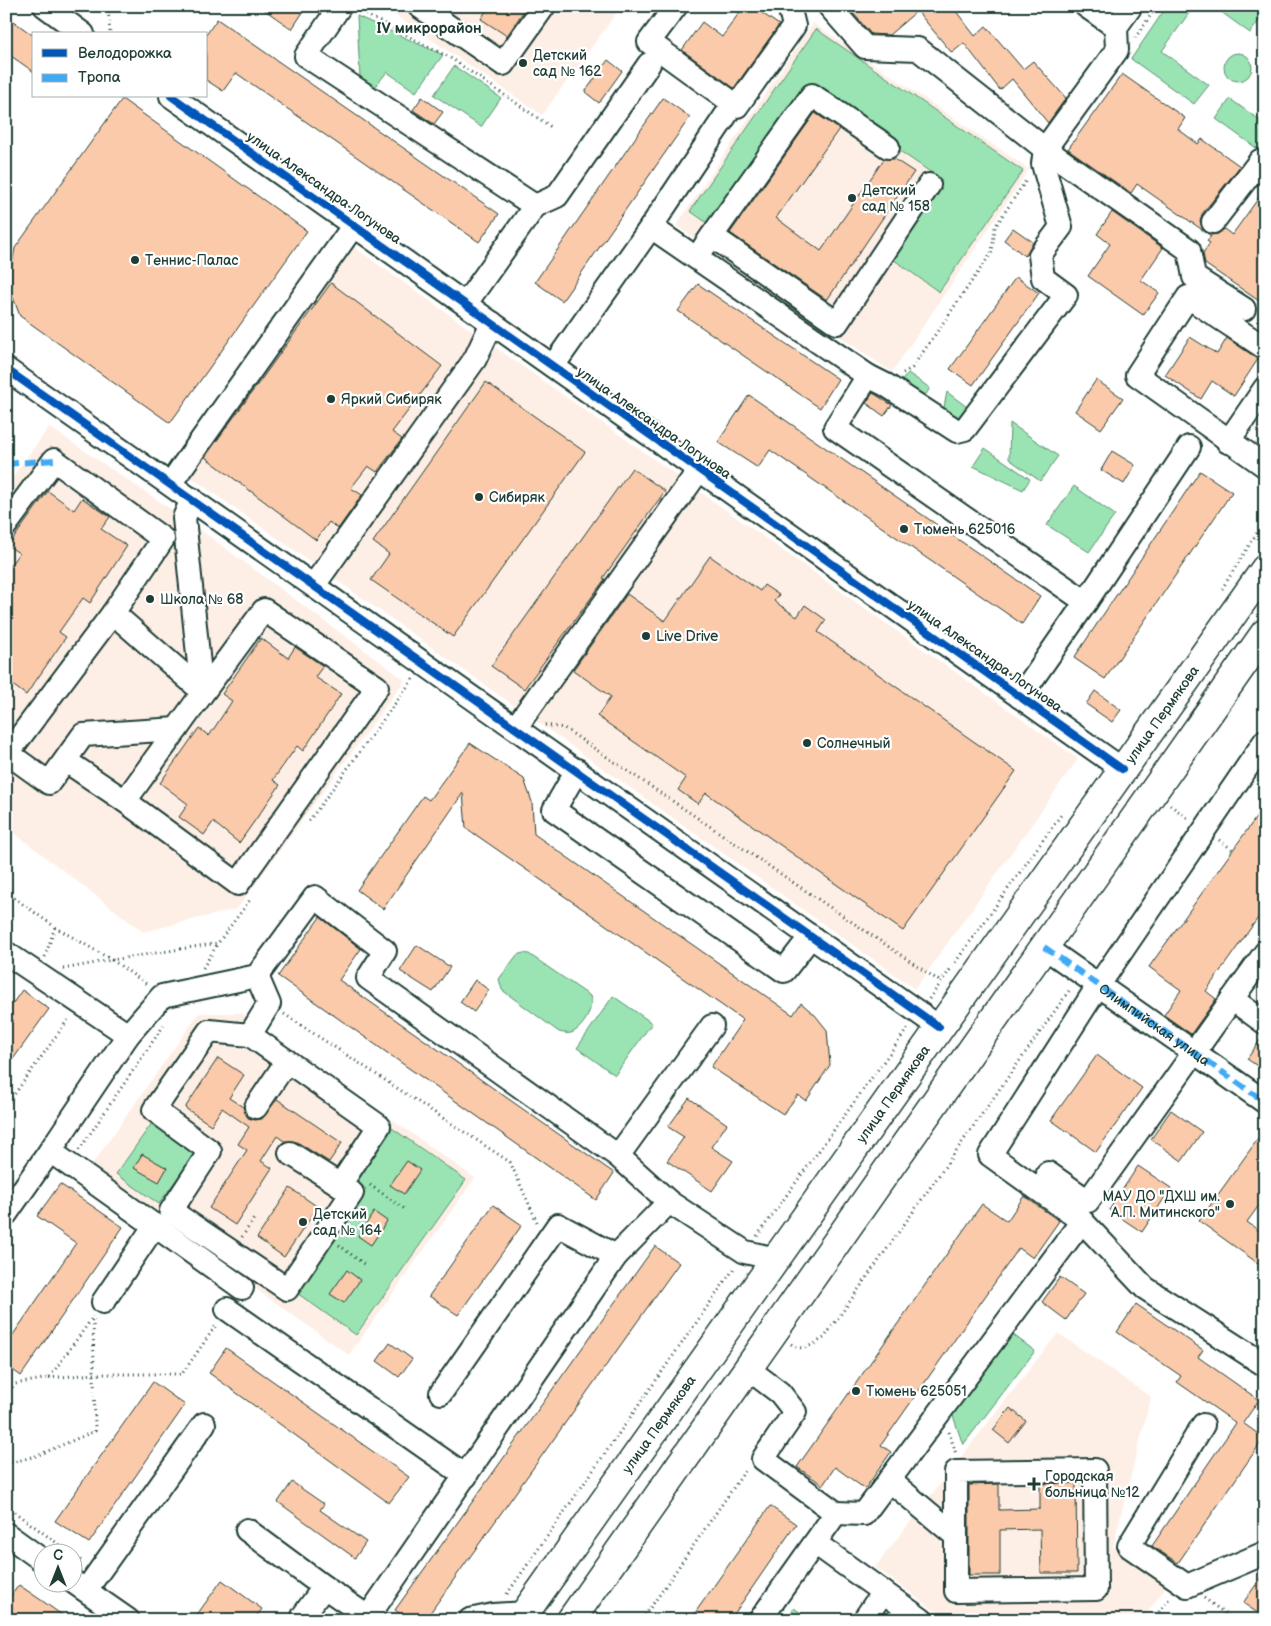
<svg xmlns="http://www.w3.org/2000/svg" width="1271" height="1626" viewBox="0 0 1271 1626" font-family="'Balsamiq Sans',sans-serif">
	<rect width="100%" height="100%" fill="#fff"/>
	<filter id="ink" filterUnits="userSpaceOnUse"><feTurbulence type="fractalNoise" baseFrequency=".02" numOctaves="2"/><feDisplacementMap in="SourceGraphic" scale="10" xChannelSelector="R" yChannelSelector="G"/><feConvolveMatrix kernelMatrix="1 2 1 2 8 2 1 2 1" color-interpolation-filters="sRGB"/></filter>
	<g filter="url(#ink)">
		<g fill="#feefe6">
			<path d="M382 6H617L618 11 542 115Z"/>
			<path d="M813 23 1029 169 892 372 676 226Z"/>
			<path d="M348 243 1078 759 915 989 185 473Z"/>
			<path d="M49 427 184 518 405 680 237 909 143 932 13 832 6 840V486Z"/>
			<path d="M199 1013H241L475 1178 349 1355 88 1170Z"/>
			<path d="M1058 1333 1151 1397 1113 1546 1167 1585 1142 1620H947L875 1567Z"/>
		</g>
		<g fill="#9ae3b2" stroke="#5c9073">
			<path d="M1167 6H1194L1162 51 1209 85 1194 104 1131 59Z"/>
			<path d="M1213 6H1265V13L1250 33Z"/>
			<path d="M357 16 443 55 416 92 387 72 374 88 360 78Z"/>
			<path d="M816 29 1023 171 939 292 890 257 942 180 809 89 713 227 690 211Z"/>
			<circle cx="1238" cy="67" r="14"/>
			<path d="M454 66 501 98 481 127 434 95Z"/>
			<path d="M1230 99 1265 124V142L1259 150 1216 119Z"/>
			<path d="M908 373 930 388 923 399 900 383Z"/>
			<path d="M947 392 967 407 956 420 943 412Z"/>
			<path d="M1010 423 1058 456 1040 481 1009 459Z"/>
			<path d="M985 448 1030 479 1023 490 973 466Z"/>
			<path d="M1074 486 1115 515 1089 552 1047 525Z"/>
			<path d="M523 953 529 954 590 996C594 1007 585 1025 575 1031 570 1035 564 1033 559 1032L502 990 499 979 517 955Z"/>
			<path d="M613 996 652 1023 615 1075 577 1048Z"/>
			<path d="M152 1123 195 1153 159 1204 116 1174Z"/>
			<path d="M389 1126 466 1180 356 1335 294 1291 366 1189 352 1178Z"/>
			<path d="M1008 1331 1035 1351 963 1445 950 1407Z"/>
			<path d="M794 1608 811 1620H786Z"/>
		</g>
		<g fill="#facaaa" stroke="#1f3d34">
			<path d="M259 6H307L292 29Z"/>
			<path d="M489 6H527L507 36 481 19Z"/>
			<path d="M744 6H752L779 25 734 88 682 50 702 22 722 37Z"/>
			<path d="M847 6H952L975 36 986 26 1023 69 1033 61 1066 98 1048 123 1012 79 1000 90 964 43 952 53 917 11 889 35 871 34Z"/>
			<path d="M6 16 34 36V72L11 56H6Z"/>
			<path d="M217 19 499 214 479 242 236 73 223 91 206 80V35Z"/>
			<path d="M608 60 622 71 599 103 585 92Z"/>
			<path d="M1122 74 1185 118 1178 129 1198 144 1202 139 1240 166 1202 214 1200 221 1205 232 1211 235 1218 234 1224 229 1232 235 1265 189V305L1205 264 1203 253 1210 243 1207 241 1211 236 1137 184 1131 193 1068 149Z"/>
			<path d="M422 97 443 112 434 124 413 110Z"/>
			<path d="M663 98 690 117 562 301 535 282Z"/>
			<path d="M122 99 307 231 170 423 20 316 11 292V269L15 248Z"/>
			<path d="M815 113 839 129 776 218 821 251 884 159H894L914 172 827 300 730 233Z"/>
			<path d="M1112 212 1163 248 1141 280 1159 293 1143 315 1088 276 1110 244 1097 234Z"/>
			<path d="M1013 228 1033 242 1025 256 1004 240Z"/>
			<path d="M1016 277 1039 293 973 385 950 369Z"/>
			<path d="M331 283 442 366 392 432 402 439 377 472 368 466 351 488 362 495 338 529 329 522 316 540 205 457Z"/>
			<path d="M698 284 838 379 820 408 678 311Z"/>
			<path d="M1190 337 1217 354 1227 338 1258 359 1234 396 1212 381 1201 399 1165 375Z"/>
			<path d="M1096 380 1123 398 1101 429 1075 411Z"/>
			<path d="M486 382 585 452 453 637 371 580 389 554 373 542Z"/>
			<path d="M873 393 892 405 884 416 866 403Z"/>
			<path d="M749 395 1040 596 1022 624 770 450 758 468 718 442Z"/>
			<path d="M1112 451 1135 465 1124 484 1101 470Z"/>
			<path d="M632 468 665 491 603 578 605 579 524 689 491 666Z"/>
			<path d="M1200 471 1232 492 1105 679 1074 658Z"/>
			<path d="M48 491 74 510 82 498 110 517 101 529 127 546 90 603 83 598 59 632 66 637 26 695 6 680V571L19 553 8 546Z"/>
			<path d="M710 556 760 591 764 585 779 595 774 601 797 617 805 605 826 620 818 632 1016 771 903 931 706 793 698 804 678 790 686 778 597 716 611 697 573 670 627 594 665 621Z"/>
			<path d="M261 638 288 658 295 647 323 666 315 677 341 694 303 751 297 746 273 780 280 785 239 843 213 822 204 835 179 817 188 804 160 783 199 728 209 736 232 701 222 694Z"/>
			<path d="M1095 691 1121 710 1112 722 1086 704Z"/>
			<path d="M470 743 524 779 532 802 534 834 793 1015 801 1003 815 1015 827 1030 830 1065 806 1101 798 1095 783 1114 711 1067 743 1020 466 828 463 793 383 909 357 890 423 796 429 800Z"/>
			<path d="M1265 805V908L1206 991 1216 999 1191 1034 1164 1015 1181 990 1149 967Z"/>
			<path d="M320 917 361 949 339 980 614 1173 596 1200 278 976Z"/>
			<path d="M417 945 450 967 433 992 400 971Z"/>
			<path d="M475 980 489 990 474 1012 460 1002Z"/>
			<path d="M22 990 49 1009 6 1069V1013Z"/>
			<path d="M1263 1036H1265V1071L1247 1059Z"/>
			<path d="M1097 1055 1142 1088 1096 1152 1051 1120Z"/>
			<path d="M218 1058 244 1075 229 1098 243 1107 248 1118 255 1120 262 1119 277 1099 342 1143 329 1162 297 1142 284 1141 277 1136 261 1161 272 1168 235 1225 209 1208 247 1150 238 1144 249 1127 222 1108 211 1125 185 1108Z"/>
			<path d="M689 1098 727 1124 711 1147 733 1161 712 1191 667 1161 684 1137 668 1127Z"/>
			<path d="M1171 1110 1202 1132 1182 1161 1151 1139Z"/>
			<path d="M1265 1129V1197L1247 1222 1265 1235V1256L1259 1264 1199 1221Z"/>
			<path d="M142 1154 167 1168 159 1182 134 1168Z"/>
			<path d="M407 1161 420 1170 404 1194 390 1185Z"/>
			<path d="M1138 1166 1171 1188 1142 1232 1109 1210Z"/>
			<path d="M60 1184 123 1227 21 1376 6 1365V1345L76 1243 37 1216Z"/>
			<path d="M290 1188 318 1207 284 1257 257 1238Z"/>
			<path d="M1024 1196 1059 1221 1033 1258 1019 1248 881 1445 891 1452 865 1489 835 1467 823 1485 797 1467 982 1204 1007 1221Z"/>
			<path d="M493 1205 522 1225 458 1315 429 1296Z"/>
			<path d="M374 1212 387 1221 371 1245 358 1236Z"/>
			<path d="M655 1246 679 1263 425 1620H409L395 1610Z"/>
			<path d="M347 1270 360 1280 344 1303 330 1294Z"/>
			<path d="M1060 1277 1084 1294 1066 1320 1042 1302Z"/>
			<path d="M1136 1304 1203 1350 1198 1357 1259 1400 1243 1423 1264 1438 1178 1563 1152 1546 1236 1423 1177 1382 1181 1376 1117 1332Z"/>
			<path d="M390 1343 412 1359 399 1377 377 1361Z"/>
			<path d="M226 1348 409 1477 389 1503 209 1373Z"/>
			<path d="M153 1382 185 1405 89 1543 55 1521Z"/>
			<path d="M1010 1408 1026 1421 1009 1443 993 1430Z"/>
			<path d="M292 1482 324 1504 320 1510 366 1542 355 1558 278 1502Z"/>
			<path d="M1076 1483 1077 1573H1041L1040 1529 1000 1530V1575H969V1485L999 1484V1510L1040 1509V1484Z"/>
			<path d="M770 1506 796 1524 730 1620H690Z"/>
			<path d="M1265 1572V1618L1243 1603Z"/>
			<path d="M222 1580 262 1609 254 1620H193Z"/>
			<path d="M19 1585 41 1600 69 1620H6V1602Z"/>
		</g>
		<g fill="none" stroke-linecap="round" stroke-linejoin="round">
			<defs>
				<g id="minor">
					<path d="M45 6 83 34"/>
					<path d="M340 6 306 56 535 206 466 303"/>
					<path d="M419 6 503 64 544 6"/>
					<path d="M676 6 649 42 737 106 794 26 789 6"/>
					<path d="M829 6 865 47 918 49 1045 149 1117 50 1116 27"/>
					<path d="M1086 6 1116 27 1131 6"/>
					<path d="M171 96 1122 769"/>
					<path d="M726 115 651 227 868 376 835 428 1086 602 1020 697"/>
					<path d="M535 206 557 196 649 64"/>
					<path d="M1213 222 1260 161"/>
					<path d="M712 236 837 323 929 185"/>
					<path d="M704 247 812 95 888 147"/>
					<path d="M1265 348 1188 297 1137 375 1265 466"/>
					<path d="M553 366 651 227"/>
					<path d="M6 369 939 1027"/>
					<path d="M868 376 886 385 957 431 965 429 1066 295 1043 278 1040 255 1061 227 1043 164 1045 149 1189 250 1194 277 1244 309"/>
					<path d="M1228 442 1265 388"/>
					<path d="M170 484 354 225"/>
					<path d="M192 499 184 518 202 694 125 801 238 884 377 687 264 610 202 694"/>
					<path d="M6 525 54 460 163 539 113 613 201 690"/>
					<path d="M314 585 475 359 492 323"/>
					<path d="M1086 602 1189 447"/>
					<path d="M516 727 699 470"/>
					<path d="M6 752 49 783 83 735 177 729"/>
					<path d="M8 753 113 613"/>
					<path d="M66 761 125 801"/>
					<path d="M577 770 554 810 784 971 811 936"/>
					<path d="M1044 947 1265 1102"/>
					<path d="M6 953 128 1035"/>
					<path d="M1232 999 1265 1023"/>
					<path d="M250 1035 209 1031 154 1110 210 1151 171 1211 287 1289 352 1193 340 1185 379 1126 250 1035 269 1004 257 976"/>
					<path d="M256 1107 287 1061"/>
					<path d="M50 1151 128 1035 162 996 257 976 315 897 385 951 368 978 618 1156 669 1202 745 1252 777 1259"/>
					<path d="M290 1153 340 1185"/>
					<path d="M618 1156 712 1026"/>
					<path d="M1048 1173 1088 1201 1265 953"/>
					<path d="M6 1214 50 1151 242 1288"/>
					<path d="M1082 1221 1145 1288 1265 1365"/>
					<path d="M103 1302 155 1225"/>
					<path d="M227 1309 466 1476"/>
					<path d="M747 1368 780 1393 795 1412 763 1459 836 1513 760 1620"/>
					<path d="M441 1393 558 1225 616 1256 669 1202"/>
					<path d="M1203 1425 1129 1546 1187 1586 1265 1553"/>
					<path d="M889 1480 956 1536V1591L1096 1589 1095 1470 956 1472V1536"/>
					<path d="M836 1513 864 1514 1082 1221 990 1155 1098 986 1265 741"/>
					<path d="M247 1530 324 1587"/>
					<path d="M6 1534 42 1560"/>
					<path d="M815 1543 883 1592 864 1620"/>
					<path d="M72 1581 128 1620"/>
					<path d="M86 1590 204 1424"/>
					<path d="M883 1592 922 1620"/>
					<path d="M303 1616 324 1587 368 1617"/>
					<path d="M372 1620 368 1617 616 1256"/>
					<path d="M470 1620 493 1615 526 1613"/>
				</g>
				<g id="major">
					<path id="s1" d="M520 1620 1265 569"/>
					<path d="M571 1620 1265 633"/>
				</g>
			</defs>
			<use href="#minor" stroke="#1f3d34" stroke-width="26"/>
			<use href="#major" stroke="#1f3d34" stroke-width="31"/>
			<g stroke="#1f3d34" stroke-width="3" stroke-dasharray="1 4" stroke-linecap="butt">
				<path d="M108 6 110 34"/>
				<path d="M357 10 449 57 551 127"/>
				<path d="M1135 38 1157 6"/>
				<path d="M903 373 912 368 992 252 995 227 1027 179"/>
				<path d="M1222 589 1265 520"/>
				<path d="M545 725 564 728 941 982"/>
				<path d="M1170 805 1189 819"/>
				<path d="M309 821 413 679"/>
				<path d="M1219 840 1233 850"/>
				<path d="M6 892 55 927 112 960 218 943 250 900"/>
				<path d="M45 957 55 927"/>
				<path d="M203 968 218 943"/>
				<path d="M63 969 112 960 148 985"/>
				<path d="M929 999 1061 815"/>
				<path d="M284 1014 510 1162 537 1222"/>
				<path d="M6 1106 70 1017"/>
				<path d="M79 1150 164 1025"/>
				<path d="M370 1185 406 1210"/>
				<path d="M757 1236 908 1028"/>
				<path d="M242 1237 255 1217"/>
				<path d="M339 1245 365 1265"/>
				<path d="M791 1344C803 1353 813 1344 824 1338L1071 988"/>
				<path d="M49 1378 94 1374H182L217 1324"/>
				<path d="M6 1395 15 1384 49 1378 93 1317"/>
				<path d="M949 1432 956 1454"/>
				<path d="M6 1464 36 1456 95 1431 93 1316"/>
				<path d="M6 1506 72 1554"/>
				<path d="M72 1554 84 1563"/>
				<path d="M507 1594 735 1267"/>
				<path d="M1204 1598 1234 1620"/>
				<path d="M642 1620 747 1468"/>
				<path d="M1153 1620 1171 1596"/>
			</g>
			<use href="#minor" stroke="#fff" stroke-width="22"/>
			<use href="#major" stroke="#fff" stroke-width="28"/>
			<g stroke="#3fa9f5" stroke-width="6" stroke-dasharray="12 6" stroke-linecap="butt">
				<path d="M6 464 54 460"/>
				<path id="s2" d="M1044 947 1265 1102"/>
			</g>
			<defs>
				<g id="cycleway">
					<path d="M171 96 1122 769"/>
					<path d="M6 369 939 1027"/>
				</g>
			</defs>
			<use href="#cycleway" stroke="#fff" stroke-width="11"/>
			<use href="#cycleway" stroke="#0057b8" stroke-width="8"/>
		</g>
	</g>
	<g fill="#1f3d34" stroke="#fff" stroke-width="2">
		<circle cx="523" cy="63" r="5"/>
		<circle cx="852" cy="198" r="5"/>
		<circle cx="135" cy="260" r="5"/>
		<circle cx="331" cy="399" r="5"/>
		<circle cx="479" cy="497" r="5"/>
		<circle cx="904" cy="529" r="5"/>
		<circle cx="150" cy="599" r="5"/>
		<circle cx="646" cy="636" r="5"/>
		<circle cx="807" cy="743" r="5"/>
		<circle cx="1230" cy="1204" r="5"/>
		<circle cx="303" cy="1222" r="5"/>
		<circle cx="856" cy="1391" r="5"/>
		<path d="M1031.5 1476.5h5v5h5v5h-5v5h-5v-5h-5v-5h5z"/>
	</g>
	<g text-anchor="middle" dominant-baseline="central" stroke-width="4.5" stroke-linejoin="round" paint-order="stroke">
		<g font-size="14" fill="#1f3d34" stroke="#fff" text-anchor="start">
			<text x="533" y="55">Детский<tspan x="533" dy="16">сад № 162</tspan></text>
			<text x="862" y="190">Детский<tspan x="862" dy="16">сад № 158</tspan></text>
			<text x="145" y="260">Теннис-Палас</text>
			<text x="341" y="399">Яркий Сибиряк</text>
			<text x="489" y="497">Сибиряк</text>
			<text x="914" y="529">Тюмень 625016</text>
			<text x="160" y="599">Школа № 68</text>
			<text x="656" y="636">Live Drive</text>
			<text x="817" y="743">Солнечный</text>
			<text x="1220" y="1196" text-anchor="end">МАУ ДО "ДХШ им.<tspan x="1220" dy="16">А.П. Митинского"</tspan></text>
			<text x="313" y="1214">Детский<tspan x="313" dy="16">сад № 164</tspan></text>
			<text x="866" y="1391">Тюмень 625051</text>
			<text x="1045" y="1476">Городская<tspan x="1045" dy="16">больница №12</tspan></text>
		</g>
		<g font-size="14" fill="#1f3d34" stroke="#fff">
			<text transform="translate(324 188) rotate(35)">улица Александра Логунова</text>
			<text transform="translate(654 423) rotate(35)">улица Александра Логунова</text>
			<text transform="translate(985 656) rotate(35)">улица Александра Логунова</text>
			<text stroke="none"><textPath href="#s1" startOffset="1110">улица Пермякова</textPath></text>
			<text stroke="none"><textPath href="#s2" startOffset="135">Олимпийская улица</textPath></text>
			<text stroke="none"><textPath href="#s1" startOffset="645">улица Пермякова</textPath></text>
			<text stroke="none"><textPath href="#s1" startOffset="240">улица Пермякова</textPath></text>
		</g>
		<g font-size="15" font-weight="bold" fill="#1f3d34" stroke="#fff">
			<text x="429" y="28">IV микрорайон</text>
		</g>
	</g>
	<rect width="1271" height="1626" fill="none" stroke="#fff" stroke-width="25"/>
	<rect x="12" y="12" width="1246" height="1601" fill="none" stroke="#1f3d34" stroke-width="2" filter="url(#ink)"/>
	<rect x="32" y="32" width="175" height="65" fill="#ffffff" stroke="#a5b1ae"/>
	<rect x="42" y="49" width="25" height="8" fill="#0057b8" stroke="#a5b1ae"/>
	<text x="78" y="58" font-size="15" fill="#1f3d34">Велодорожка</text>
	<rect x="42" y="74" width="25" height="8" fill="#3fa9f5" stroke="#a5b1ae"/>
	<text x="78" y="82" font-size="15" fill="#1f3d34">Тропа</text>
	<g transform="translate(58 1568)"><circle r="24" fill="#ffffff" stroke="#a5b1ae"/>
	<path d="M0-4L9 19L0 12L-9 19Z" fill="#1f3d34"/>
	<text y="-8" font-size="14" font-weight="bold" text-anchor="middle" fill="#1f3d34">С</text>
	</g>
</svg>
